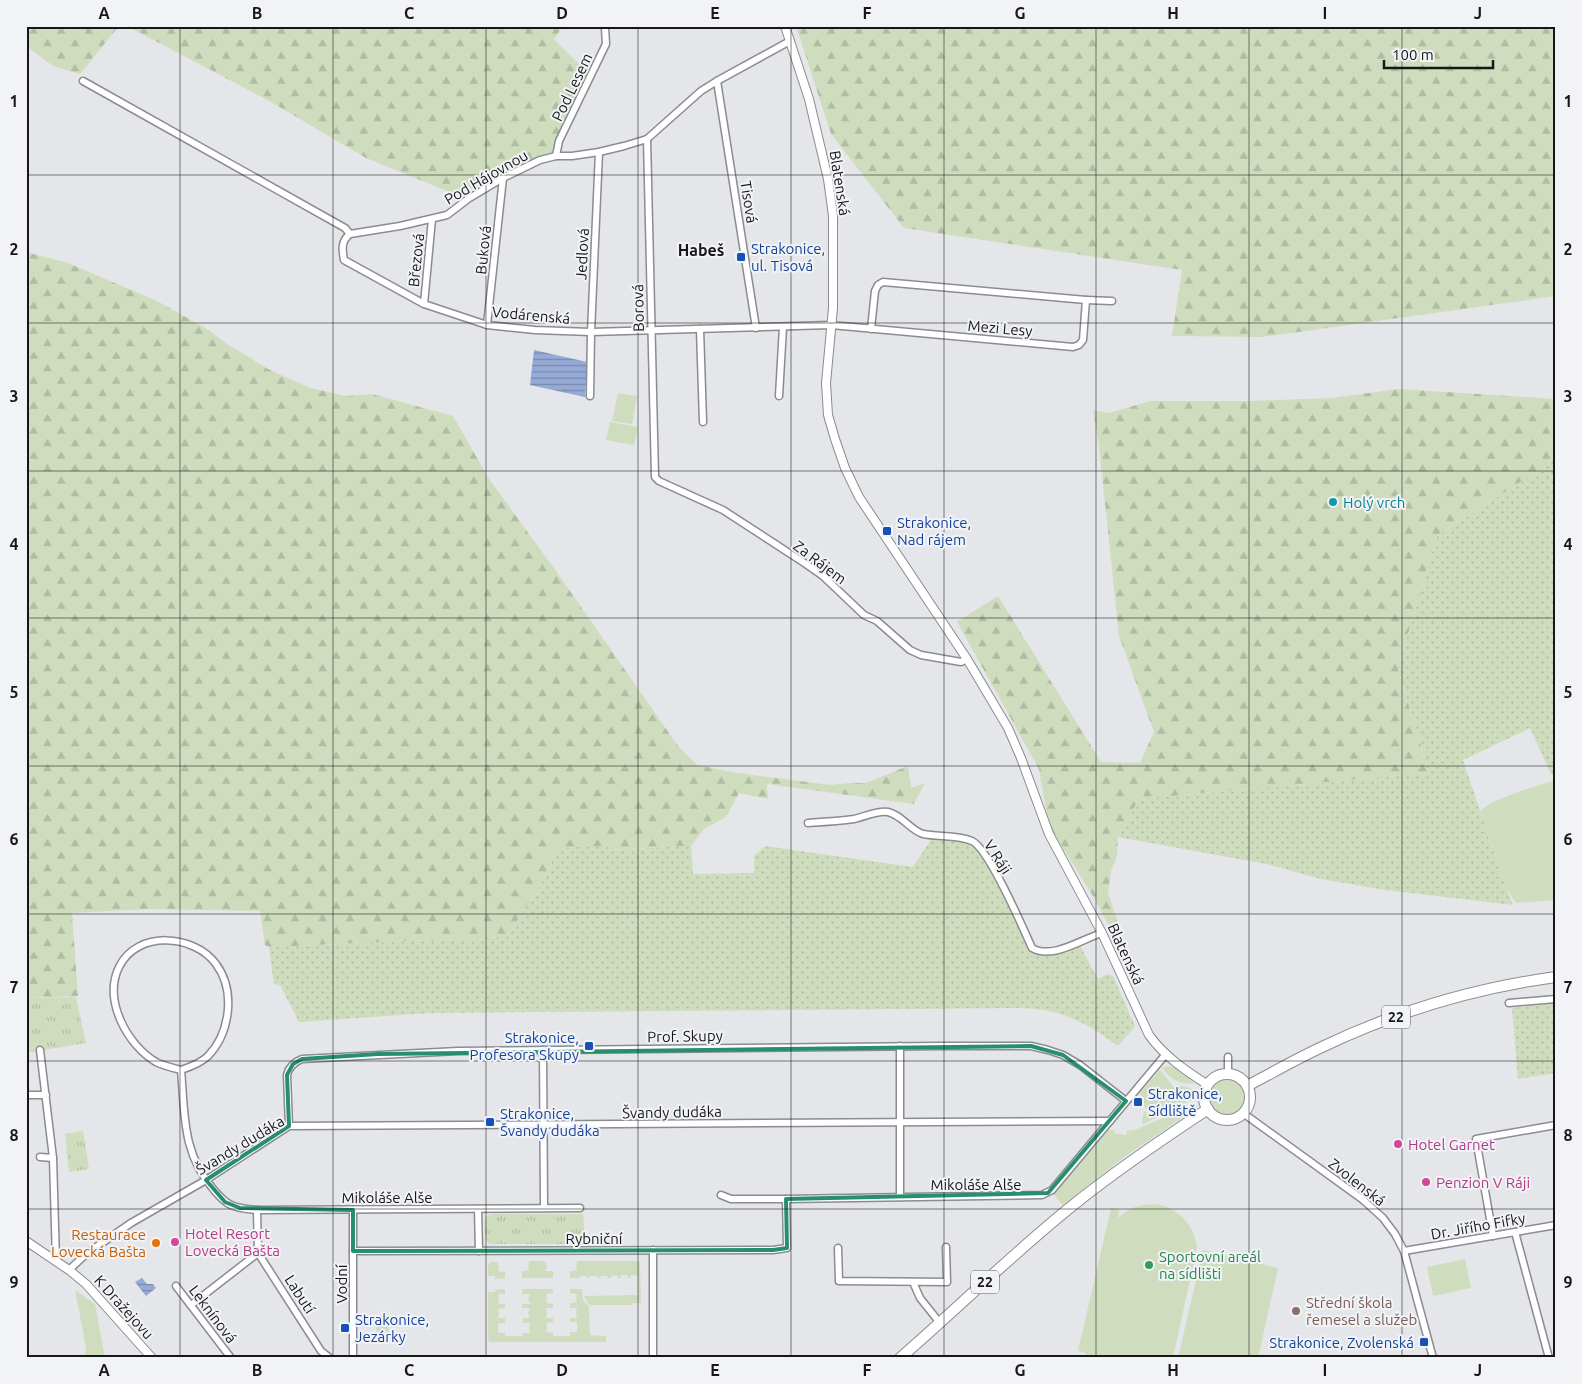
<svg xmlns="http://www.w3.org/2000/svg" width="1582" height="1384" viewBox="0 0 1582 1384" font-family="Ubuntu,sans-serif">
	<defs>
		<pattern id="forest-firs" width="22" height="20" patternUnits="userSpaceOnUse" patternTransform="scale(1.25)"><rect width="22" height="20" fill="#cfddbe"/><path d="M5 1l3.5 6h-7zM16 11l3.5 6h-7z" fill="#b1bda3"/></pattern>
		<pattern id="park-tufts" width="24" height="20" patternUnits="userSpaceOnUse" patternTransform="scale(1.25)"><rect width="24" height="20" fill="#cfddbe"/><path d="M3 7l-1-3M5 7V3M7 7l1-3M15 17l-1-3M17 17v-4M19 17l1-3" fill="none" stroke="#b1bda3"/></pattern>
		<pattern id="garden-dots" width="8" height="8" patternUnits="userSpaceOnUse" patternTransform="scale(1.25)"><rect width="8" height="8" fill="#cfddbe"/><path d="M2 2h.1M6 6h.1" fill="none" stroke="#b1bda3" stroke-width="1.8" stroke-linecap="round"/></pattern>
		<pattern id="water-rules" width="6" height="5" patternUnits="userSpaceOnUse" patternTransform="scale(1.25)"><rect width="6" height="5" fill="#95aad6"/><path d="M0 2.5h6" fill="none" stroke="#7989ad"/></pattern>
	</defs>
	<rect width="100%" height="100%" fill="#e4e6e9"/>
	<g fill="#cfddbe">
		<path d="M618 393 637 396 632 424 612 421Z"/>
		<path d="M610 422 638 427 634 445 606 440Z"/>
		<path d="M1556 780V900L1516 903 1506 888 1480 811C1496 797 1534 787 1556 780Z"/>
		<path d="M1168 1066 1176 1068 1194 1083C1178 1084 1172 1080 1162 1068Z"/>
		<path d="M1160 1070 1186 1102 1185 1105C1172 1111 1158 1119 1145 1108L1140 1093Z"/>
		<circle cx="1227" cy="1097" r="17"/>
		<path d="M1176 1085 1190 1088 1195 1092 1194 1100 1193 1101H1189Z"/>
		<path d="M1186 1108 1193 1110 1124 1157 1063 1205 1053 1194 1094 1144H1096L1109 1130H1114V1133L1126 1135 1127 1131 1135 1130Z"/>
		<path d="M1144 1111 1158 1116V1117L1142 1124Z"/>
		<path d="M1156 1204C1178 1208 1194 1224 1197 1247L1173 1358H1088L1086 1353 1078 1351 1111 1208 1119 1210 1118 1218C1129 1207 1141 1204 1156 1204Z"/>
		<path d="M1203 1250 1278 1268 1258 1358H1178Z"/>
		<path d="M1465 1259 1471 1288 1433 1296 1427 1267Z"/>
		<path d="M529 1261H545L547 1266 545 1271H553V1278H522V1271H529L528 1266Z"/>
		<path d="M577 1261H636L640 1262 641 1303H633V1305H592L588 1304 584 1296 638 1295V1276L631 1275V1278H628V1275H621V1278H618V1275L611 1276V1278H608L607 1276H601L600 1278H597V1276H590V1278H587V1276H580V1278H570V1271H577L576 1266Z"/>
		<path d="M490 1262H497L499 1267 498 1271 505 1272V1278L495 1279V1276H488V1266Z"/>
		<path d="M505 1289V1294H498L499 1299 498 1304H505V1308L498 1309 499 1313 498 1318H505V1323H498V1333H505V1336H522L523 1333H530L529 1328 530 1323H523V1318H530L528 1313 530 1308H522V1304H530L528 1299 530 1294H522V1289H553V1293L546 1294 547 1299 546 1303 553 1304V1308H546L547 1313 546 1318H553V1322L546 1323 547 1328 546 1332 553 1333V1336H570V1332H577V1322H570V1318H577L576 1313 577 1308H570V1303H577L576 1298 577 1294 570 1293V1289H582L583 1300 589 1307 590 1335 606 1336V1342H490L488 1340V1292H495V1290Z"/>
		<path d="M75 1290 95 1304 105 1358H85L86 1347Z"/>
	</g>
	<g fill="url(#forest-firs)">
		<path d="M26 26H119L80 74 53 66 26 46Z"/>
		<path d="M127 26H563L554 39 592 77 553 154 501 175 457 195 366 158 271 102Z"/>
		<path d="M796 26H1556V296L1262 337 1172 336 1182 270 904 228 831 134Z"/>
		<path d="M26 252 68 263 157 301 207 329 229 345 268 369 310 388 346 396 372 394 453 416 489 479 556 571 678 746 697 765 737 773 831 785 849 783H866L908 766 911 788 925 783 914 804 767 784 768 799 739 793 726 817 704 829 691 846 608 850 582 846 558 849 555 845 551 867 507 937 269 947 265 945 260 911 149 909 72 913 78 996 26 998Z"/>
		<path d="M1398 389 1556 399V459L1437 536 1398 668 1429 773 1139 799 1118 837 1117 856 1111 871 1108 893 1117 920V941L1093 896 1049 826 1039 769 957 622 998 596 1101 762 1140 763 1154 732 1119 636 1099 446 1093 410 1109 413 1150 401H1250L1332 398Z"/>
	</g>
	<g fill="url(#park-tufts)">
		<path d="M76 997 86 1043 26 1053V998Z"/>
		<path d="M83 1131 89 1169 69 1172 65 1134Z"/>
		<path d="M493 1214H583L585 1244H490L485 1240 484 1221 487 1216Z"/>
		<path d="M388 1321 389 1338 377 1339 376 1322Z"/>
	</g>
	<g fill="url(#garden-dots)">
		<path d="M1556 459V773L1551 774 1530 728 1463 760 1506 888 1513 905 1385 890 1321 879 1266 864 1118 837 1139 799 1429 773 1398 668 1437 536Z"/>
		<path d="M932 838H966L982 849 1028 943 1044 954 1086 942 1080 946 1098 979 1107 974 1113 976 1135 1026 1118 1046C1098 1031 1074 1016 1049 1011 1040 1009 1031 1009 1022 1008L430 1013 299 1022 280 985 274 984 269 947 507 937 551 867 555 845 558 849 582 846H607L609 850 691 846 693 874 754 873V856L765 846 913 867Z"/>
		<path d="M1556 1003V1073L1518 1079 1512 1008Z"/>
	</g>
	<g fill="url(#water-rules)">
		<path d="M534 350 587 362 585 397 530 385Z"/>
		<path d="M142 1278 147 1284H153L156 1288 146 1296 135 1282Z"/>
	</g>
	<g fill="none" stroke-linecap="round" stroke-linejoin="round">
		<defs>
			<g id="minor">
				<path d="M83 81 345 228 350 234 400 226 447 215 468 199 503 178 540 160 556 156H572L599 152 624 146 647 139 701 91 717 81 790 41"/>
				<path d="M717 81 756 328"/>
				<path d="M647 139 655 477 659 481 723 510 806 564 823 576 864 615 877 621 910 650 921 655 961 662 967 659"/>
				<path d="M556 156 559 141 606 44 605 28"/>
				<path d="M350 234C341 241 342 249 344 260L424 304 487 325 535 330 591 332 831 325 1073 347 1079 345 1083 340 1086 300 883 282 878 285 875 291 871 329"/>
				<path d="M1086 300 1112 301"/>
				<path d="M424 304 432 219"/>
				<path d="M487 325 503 178"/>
				<path d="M700 329 703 422"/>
				<path d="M590 396 591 332 599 152"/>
				<path d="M779 396 783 327"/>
				<path d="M808 823C823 822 839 821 854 819 864 817 878 810 888 812 902 815 910 830 923 834 938 837 959 835 972 841 989 849 1023 928 1032 948 1052 960 1082 939 1102 933"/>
				<path d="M1509 1003 1556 999"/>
				<path d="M900 1046V1197"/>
				<path d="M40 1050 53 1158 56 1261"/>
				<path d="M543 1050 544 1208"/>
				<path d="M181 1070C190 1067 201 1063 208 1056 230 1033 236 991 216 964 194 934 137 930 119 967 103 1000 127 1045 156 1062 164 1066 173 1068 181 1070 185 1115 182 1154 214 1190 219 1196 224 1202 231 1205 239 1209 249 1209 257 1210L580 1208"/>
				<path d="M1228 1074V1057"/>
				<path d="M26 1095H46"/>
				<path d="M1243 1113 1362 1199 1383 1218 1395 1234 1404 1251 1433 1358"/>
				<path d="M289 1126 287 1075C289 1067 294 1062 302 1059L458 1051 939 1046H1031L1048 1050 1063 1055 1080 1065 1126 1101"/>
				<path d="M40 1157 53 1158"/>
				<path d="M721 1195 731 1199H786L1042 1195 1052 1190 1166 1054"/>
				<path d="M478 1209 479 1251"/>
				<path d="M257 1210 258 1253 321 1351 330 1358"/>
				<path d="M1515 1232 1549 1358"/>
				<path d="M1493 1236 1476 1139 1556 1125"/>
				<path d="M838 1248 839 1281 947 1282 946 1247"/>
				<path d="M653 1250V1358"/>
				<path d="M353 1251 773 1250 787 1248 786 1199"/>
				<path d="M1404 1251 1556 1225"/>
				<path d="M69 1270 86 1254 131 1223 206 1180 289 1126 1110 1121"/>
				<path d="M913 1282 920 1298 940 1323"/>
				<path d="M176 1286 231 1358"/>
				<path d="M191 1305 258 1253"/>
				<path d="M353 1358V1210"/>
			</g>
			<g id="tertiary">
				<path d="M785 26 809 99 828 179 833 216V308L826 383 828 415 835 439 845 468 859 497 967 659 1008 728 1021 758 1049 834 1102 933 1149 1035C1164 1056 1186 1071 1208 1085"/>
				<path d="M26 1241 69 1270 86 1284 152 1358"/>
			</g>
			<g id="primary">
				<circle cx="1227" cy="1097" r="23"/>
				<path d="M1247 1086C1272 1073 1296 1059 1322 1047 1395 1012 1475 988 1556 977"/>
				<path d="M900 1358C958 1308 1012 1254 1072 1206 1115 1171 1161 1140 1208 1109"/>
			</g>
		</defs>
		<use href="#minor" stroke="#8a8c8f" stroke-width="9"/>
		<use href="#tertiary" stroke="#8a8c8f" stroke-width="10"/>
		<use href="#primary" stroke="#8a8c8f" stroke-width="12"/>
		<use href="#minor" stroke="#fff" stroke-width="6"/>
		<use href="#tertiary" stroke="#fff" stroke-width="8"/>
		<use href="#primary" stroke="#fff" stroke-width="10"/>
	</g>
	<path fill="none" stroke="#278f6d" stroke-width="4" stroke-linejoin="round" d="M1031 1046 1063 1055 1126 1101 1048 1193 786 1199 787 1248 773 1250 353 1251V1210L240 1208 225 1202 206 1180 289 1126 287 1075 293 1064 302 1059 378 1054Z"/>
	<path fill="none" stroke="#171718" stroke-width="1" stroke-opacity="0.55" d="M180 26V1358M333 26V1358M486 26V1358M638 26V1358M791 26V1358M944 26V1358M1096 26V1358M1249 26V1358M1402 26V1358M26 175H1556M26 323H1556M26 471H1556M26 618H1556M26 766H1556M26 914H1556M26 1061H1556M26 1209H1556"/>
	<g fill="#1a4fb4" stroke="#f1f3f6" stroke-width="2">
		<rect x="736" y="252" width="10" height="10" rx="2.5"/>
		<rect x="882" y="526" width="10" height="10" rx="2.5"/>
		<rect x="584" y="1041" width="10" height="10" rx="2.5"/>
		<rect x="1133" y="1097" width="10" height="10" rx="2.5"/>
		<rect x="485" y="1117" width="10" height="10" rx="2.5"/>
		<rect x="340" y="1323" width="10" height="10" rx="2.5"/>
		<rect x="1419" y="1337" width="10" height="10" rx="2.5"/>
	</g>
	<circle fill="#0f9aa8" stroke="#f1f3f6" stroke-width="2" cx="1333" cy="502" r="5"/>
	<g fill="#d1479c" stroke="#f1f3f6" stroke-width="2">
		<circle cx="1398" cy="1144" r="5"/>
		<circle cx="1426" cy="1182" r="5"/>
		<circle cx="175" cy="1242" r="5"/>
	</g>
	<circle fill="#e8710a" stroke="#f1f3f6" stroke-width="2" cx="156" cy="1243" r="5"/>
	<circle fill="#2e9e5b" stroke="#f1f3f6" stroke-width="2" cx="1149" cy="1265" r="5"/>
	<circle fill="#8d6e63" stroke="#f1f3f6" stroke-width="2" cx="1296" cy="1311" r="5"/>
	<g text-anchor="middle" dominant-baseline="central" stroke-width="4" stroke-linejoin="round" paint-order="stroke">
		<g fill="#f1f3f6" stroke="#58595b" stroke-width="1">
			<rect x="1382" y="1005.5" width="28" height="23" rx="4"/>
			<rect x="971" y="1270.5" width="28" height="23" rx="4"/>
		</g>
		<g font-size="14" font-weight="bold" fill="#171718">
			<text x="1396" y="1017">22</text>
			<text x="985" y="1282">22</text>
		</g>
		<g font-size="15" fill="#171718" stroke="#f1f3f6">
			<text transform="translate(572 87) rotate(-64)">Pod Lesem</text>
			<text transform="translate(486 177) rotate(-30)">Pod Hájovnou</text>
			<text transform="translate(840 183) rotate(81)">Blatenská</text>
			<text transform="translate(749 202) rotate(81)">Tisová</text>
			<text transform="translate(483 250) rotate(-84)">Buková</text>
			<text transform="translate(582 254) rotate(-87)">Jedlová</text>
			<text transform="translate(416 260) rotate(-84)">Březová</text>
			<text transform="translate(638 308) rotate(-91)">Borová</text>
			<text transform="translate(531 315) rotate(5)">Vodárenská</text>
			<text transform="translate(1000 328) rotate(5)">Mezi Lesy</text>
			<text transform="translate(820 562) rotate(37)">Za Rájem</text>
			<text transform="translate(998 857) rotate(57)">V Ráji</text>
			<text transform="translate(1126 954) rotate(65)">Blatenská</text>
			<text transform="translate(685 1036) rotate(-1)">Prof. Skupy</text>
			<text transform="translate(672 1112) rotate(-1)">Švandy dudáka</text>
			<text transform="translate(240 1145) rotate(-31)">Švandy dudáka</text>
			<text transform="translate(1357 1182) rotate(38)">Zvolenská</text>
			<text x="976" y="1184">Mikoláše Alše</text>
			<text x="387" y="1197">Mikoláše Alše</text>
			<text transform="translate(1478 1226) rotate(-10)">Dr. Jiřího Fifky</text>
			<text x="594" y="1238">Rybniční</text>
			<text transform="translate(341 1284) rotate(-90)">Vodní</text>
			<text transform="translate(300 1294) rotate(57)">Labutí</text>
			<text transform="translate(124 1307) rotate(48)">K Dražejovu</text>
			<text transform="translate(213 1314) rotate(53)">Leknínová</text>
		</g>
		<g font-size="15" fill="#164399" stroke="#f1f3f6" text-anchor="start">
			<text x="751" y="248">Strakonice,<tspan x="751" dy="17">ul. Tisová</tspan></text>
			<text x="897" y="522">Strakonice,<tspan x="897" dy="17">Nad rájem</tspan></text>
			<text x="579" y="1037" text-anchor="end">Strakonice,<tspan x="579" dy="17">Profesora Skupy</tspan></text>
			<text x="1148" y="1093">Strakonice,<tspan x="1148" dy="17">Sídliště</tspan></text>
			<text x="500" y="1113">Strakonice,<tspan x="500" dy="17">Švandy dudáka</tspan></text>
			<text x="355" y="1319">Strakonice,<tspan x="355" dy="17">Jezárky</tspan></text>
			<text x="1414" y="1342" text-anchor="end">Strakonice, Zvolenská</text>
		</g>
		<g font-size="15" fill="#0d838f" stroke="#f1f3f6" text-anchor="start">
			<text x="1343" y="502">Holý vrch</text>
		</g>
		<g font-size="15" fill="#b23c85" stroke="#f1f3f6" text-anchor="start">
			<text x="1408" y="1144">Hotel Garnet</text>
			<text x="1436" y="1182">Penzion V Ráji</text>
			<text x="185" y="1233">Hotel Resort<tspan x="185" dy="17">Lovecká Bašta</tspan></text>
		</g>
		<g font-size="15" fill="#c56008" stroke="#f1f3f6" text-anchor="end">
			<text x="146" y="1234">Restaurace<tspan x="146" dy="17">Lovecká Bašta</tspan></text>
		</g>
		<g font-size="15" fill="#27864d" stroke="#f1f3f6" text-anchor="start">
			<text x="1159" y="1256">Sportovní areál<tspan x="1159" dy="17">na sídlišti</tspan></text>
		</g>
		<g font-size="15" fill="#785e54" stroke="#f1f3f6" text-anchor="start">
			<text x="1306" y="1302">Střední škola<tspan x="1306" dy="17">řemesel a služeb</tspan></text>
		</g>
		<g font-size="16" font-weight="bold" fill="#171718" stroke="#f1f3f6">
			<text x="701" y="250">Habeš</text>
		</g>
	</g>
	<rect width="1582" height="1384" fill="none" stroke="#f1f3f6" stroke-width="55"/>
	<path d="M1384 60v8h109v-8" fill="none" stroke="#171718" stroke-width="2.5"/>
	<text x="1392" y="60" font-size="15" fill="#171718" stroke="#f1f3f6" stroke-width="4" paint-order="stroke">100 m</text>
	<rect x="28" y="28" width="1526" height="1328" fill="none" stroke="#171718" stroke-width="2"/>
	<g font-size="16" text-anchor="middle" font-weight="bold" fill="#171718">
		<text x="104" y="19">A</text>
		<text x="257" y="19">B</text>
		<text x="409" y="19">C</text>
		<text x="562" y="19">D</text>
		<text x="715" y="19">E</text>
		<text x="867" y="19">F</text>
		<text x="1020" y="19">G</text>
		<text x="1173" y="19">H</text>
		<text x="1325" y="19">I</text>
		<text x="1478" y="19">J</text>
		<text x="14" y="107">1</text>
		<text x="1568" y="107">1</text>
		<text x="14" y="255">2</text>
		<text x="1568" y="255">2</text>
		<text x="14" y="402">3</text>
		<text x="1568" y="402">3</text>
		<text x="14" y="550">4</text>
		<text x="1568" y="550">4</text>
		<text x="14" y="698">5</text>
		<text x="1568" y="698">5</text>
		<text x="14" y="845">6</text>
		<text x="1568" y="845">6</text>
		<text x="14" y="993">7</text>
		<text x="1568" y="993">7</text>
		<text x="14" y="1141">8</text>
		<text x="1568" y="1141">8</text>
		<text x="14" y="1288">9</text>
		<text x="1568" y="1288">9</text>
		<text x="104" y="1376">A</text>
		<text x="257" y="1376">B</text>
		<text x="409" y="1376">C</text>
		<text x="562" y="1376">D</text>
		<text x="715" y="1376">E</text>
		<text x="867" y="1376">F</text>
		<text x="1020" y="1376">G</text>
		<text x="1173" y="1376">H</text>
		<text x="1325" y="1376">I</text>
		<text x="1478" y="1376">J</text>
	</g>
</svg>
